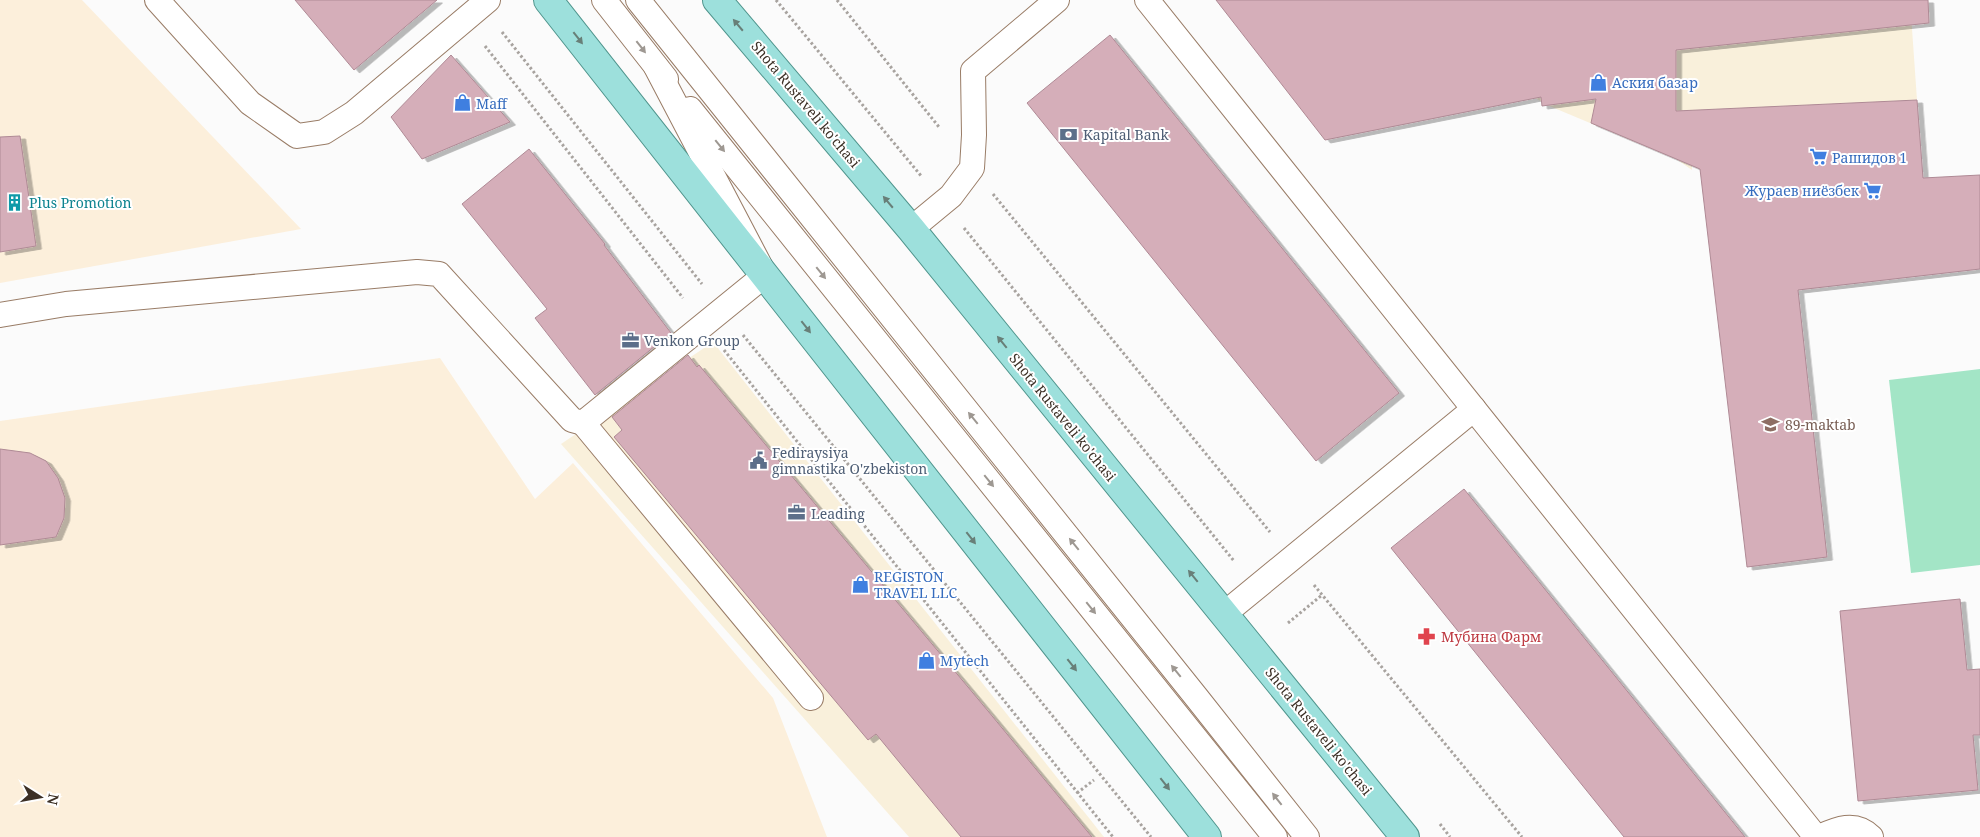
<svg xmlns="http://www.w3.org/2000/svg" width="1980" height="837" viewBox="0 0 1980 837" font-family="'Noto Serif',serif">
	<defs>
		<filter id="shadow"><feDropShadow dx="5.5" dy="3" stdDeviation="0" flood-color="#0004"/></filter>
	</defs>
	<rect width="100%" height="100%" fill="#fbfbfb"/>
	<g fill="#f9f0db">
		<path d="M1217 0H1910L1917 100 1691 111 1692 170 1676 159 1547 105 1535 98 1325 140Z"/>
		<path d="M713 342 1104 837H909L561 444Z"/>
	</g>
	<g fill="#fcefdb">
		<path d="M0 0H82L301 229 0 283Z"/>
		<path d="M440 358 535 499 573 463 773 698 827 837H0V421Z"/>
	</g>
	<path fill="#a3e5c6" d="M1980 369V565L1911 573 1889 380Z"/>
	<g fill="#d5aeb9" stroke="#af8a95" filter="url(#shadow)">
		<path d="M295 0H437L354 70Z"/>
		<path d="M1216 0H1928L1929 23 1676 50V111L1917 100 1923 178 1980 175V269L1798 290 1827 557 1747 567 1700 169 1591 123 1596 99 1542 106 1541 97 1325 140Z"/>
		<path d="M1110 35 1399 393 1316 461 1027 103Z"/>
		<path d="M451 55 510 122 422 159 391 117Z"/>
		<path d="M20 136 36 246 0 252V137Z"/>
		<path d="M529 149 605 244 604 245 671 333 595 395 535 318 547 309 462 204Z"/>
		<path d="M688 355 697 367 699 365 988 711 1092 837H961L876 734 868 740 614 437 622 430 612 417Z"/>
		<path d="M0 449 30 453 46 461 58 478 65 498 64 518 56 537 0 545Z"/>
		<path d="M1464 489 1745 837H1624L1391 548Z"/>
		<path d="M1960 599 1967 670 1980 669V735H1973L1978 790 1858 801 1840 611Z"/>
	</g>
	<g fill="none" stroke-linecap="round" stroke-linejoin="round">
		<defs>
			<g id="service">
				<path d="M157 0 250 103 297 136 324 132 354 113 488 0"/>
				<path d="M604 0 666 79"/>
				<path d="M638 0 1197 698 1307 837"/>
				<path d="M1147 0 1816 837"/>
				<path d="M690 109 1275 837"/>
				<path d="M911 229 951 196 972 168 974 135 973 71 1057 0"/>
				<path d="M0 315 66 304 417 272 439 274 572 420 583 423 765 275 656 67"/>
				<path d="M583 423 811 698"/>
				<path d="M1224 614 1474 409"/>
				<path d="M1819 837C1837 829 1855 821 1871 837"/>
			</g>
			<g id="primary">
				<path d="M548 0 1207 837"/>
				<path d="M717 0 911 229 1405 837"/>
			</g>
		</defs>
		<use href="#service" stroke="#997c66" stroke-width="26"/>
		<use href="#primary" stroke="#50958d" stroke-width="30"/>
		<g stroke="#a8a39f" stroke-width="3" stroke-dasharray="2.5 2.5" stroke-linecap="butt">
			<path d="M776 0 922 177"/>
			<path d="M837 0 939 127"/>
			<path d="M502 32 702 284"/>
			<path d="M485 46 683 298"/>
			<path d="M993 194 1270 532"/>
			<path d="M964 228 1234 561"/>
			<path d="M743 335 1151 837"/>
			<path d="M724 350 1113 837"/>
			<path d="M1314 585 1522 837"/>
			<path d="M1288 623 1322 595"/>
			<path d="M1077 793 1094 780"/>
			<path d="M1440 824 1450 837"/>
		</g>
		<use href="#service" stroke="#fff" stroke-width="24"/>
		<use href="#primary" stroke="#9de0dc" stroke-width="28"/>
	</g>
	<defs><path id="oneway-solid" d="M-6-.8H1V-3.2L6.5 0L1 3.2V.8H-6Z" transform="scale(1.25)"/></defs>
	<g fill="#687f78">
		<use href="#oneway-solid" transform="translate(738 25) rotate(-130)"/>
		<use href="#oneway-solid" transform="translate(578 38) rotate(52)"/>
		<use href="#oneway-solid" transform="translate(888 202) rotate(-130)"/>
		<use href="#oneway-solid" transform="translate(806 327) rotate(52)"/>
		<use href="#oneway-solid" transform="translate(1002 342) rotate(-129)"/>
		<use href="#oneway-solid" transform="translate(971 538) rotate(52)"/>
		<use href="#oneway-solid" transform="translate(1193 576) rotate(-129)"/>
		<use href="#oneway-solid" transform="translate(1072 665) rotate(52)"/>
		<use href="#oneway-solid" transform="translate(1165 784) rotate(52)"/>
	</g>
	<g fill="#9e9892">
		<use href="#oneway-solid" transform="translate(641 47) rotate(52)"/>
		<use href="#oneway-solid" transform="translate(720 146) rotate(51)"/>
		<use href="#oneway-solid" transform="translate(821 273) rotate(51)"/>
		<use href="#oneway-solid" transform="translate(973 418) rotate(-129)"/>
		<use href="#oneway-solid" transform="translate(989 481) rotate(51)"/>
		<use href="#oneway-solid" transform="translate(1074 544) rotate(-129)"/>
		<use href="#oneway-solid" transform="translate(1091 608) rotate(51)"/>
		<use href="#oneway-solid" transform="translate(1176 671) rotate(-129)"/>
		<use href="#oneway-solid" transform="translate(1277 799) rotate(-128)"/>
	</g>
	<defs>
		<symbol id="shop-bare" viewBox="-9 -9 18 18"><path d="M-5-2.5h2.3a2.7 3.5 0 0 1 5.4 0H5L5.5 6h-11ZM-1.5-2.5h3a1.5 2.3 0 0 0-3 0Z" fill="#3f7fe0" stroke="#fff" stroke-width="2.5" paint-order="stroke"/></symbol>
		<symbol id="bank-bare" viewBox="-9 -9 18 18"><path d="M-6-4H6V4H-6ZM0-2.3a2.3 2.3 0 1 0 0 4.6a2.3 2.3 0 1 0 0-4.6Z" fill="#5c6f8a" stroke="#fff" stroke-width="2.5" paint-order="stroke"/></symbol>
		<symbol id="supermarket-bare" viewBox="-9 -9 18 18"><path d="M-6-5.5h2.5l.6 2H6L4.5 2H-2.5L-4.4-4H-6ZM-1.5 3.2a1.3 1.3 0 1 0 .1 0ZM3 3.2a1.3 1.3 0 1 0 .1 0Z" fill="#3f7fe0" stroke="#fff" stroke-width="2.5" paint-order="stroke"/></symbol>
		<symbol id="building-bare" viewBox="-9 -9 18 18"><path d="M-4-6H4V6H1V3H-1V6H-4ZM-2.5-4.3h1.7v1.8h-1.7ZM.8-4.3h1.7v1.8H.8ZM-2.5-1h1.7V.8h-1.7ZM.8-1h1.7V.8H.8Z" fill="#0f9aa8" stroke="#fff" stroke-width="2.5" paint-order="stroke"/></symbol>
		<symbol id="office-bare" viewBox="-9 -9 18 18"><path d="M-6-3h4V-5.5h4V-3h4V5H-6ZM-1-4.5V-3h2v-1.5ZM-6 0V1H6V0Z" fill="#5c6f8a" stroke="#fff" stroke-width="2.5" paint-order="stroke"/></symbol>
		<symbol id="school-bare" viewBox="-9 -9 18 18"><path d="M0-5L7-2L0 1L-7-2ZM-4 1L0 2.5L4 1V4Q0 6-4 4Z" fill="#8d6e63" stroke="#fff" stroke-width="2.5" paint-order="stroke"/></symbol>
		<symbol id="civic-bare" viewBox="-9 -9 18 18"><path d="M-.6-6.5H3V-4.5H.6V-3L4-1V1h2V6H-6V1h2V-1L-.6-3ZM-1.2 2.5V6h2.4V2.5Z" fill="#5c6f8a" stroke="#fff" stroke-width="2.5" paint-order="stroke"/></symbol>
		<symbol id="pharmacy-bare" viewBox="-9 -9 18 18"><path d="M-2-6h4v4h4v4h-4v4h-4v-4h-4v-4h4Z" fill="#e0444e" stroke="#fff" stroke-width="2.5" paint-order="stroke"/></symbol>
	</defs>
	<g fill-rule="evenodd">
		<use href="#shop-bare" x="1586" y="70" width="25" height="25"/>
		<use href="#shop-bare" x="450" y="90" width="25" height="25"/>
		<use href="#bank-bare" x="1056" y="122" width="25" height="25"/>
		<use href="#supermarket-bare" x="1806" y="144" width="25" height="25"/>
		<use href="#supermarket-bare" x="1860" y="178" width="25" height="25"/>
		<use href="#building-bare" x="2" y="190" width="25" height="25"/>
		<use href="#office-bare" x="618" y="328" width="25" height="25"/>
		<use href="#school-bare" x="1758" y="412" width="25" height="25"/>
		<use href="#civic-bare" x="746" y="448" width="25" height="25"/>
		<use href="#office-bare" x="784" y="500" width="25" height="25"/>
		<use href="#shop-bare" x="848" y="572" width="25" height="25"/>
		<use href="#pharmacy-bare" x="1414" y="624" width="25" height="25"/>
		<use href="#shop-bare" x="914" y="648" width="25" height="25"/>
	</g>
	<g text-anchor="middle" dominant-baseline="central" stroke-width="4" stroke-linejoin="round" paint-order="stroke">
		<g font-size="14" fill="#366cbe" stroke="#fff" text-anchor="start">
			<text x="1612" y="82">Аския базар</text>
			<text x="476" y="103">Maff</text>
			<text x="1832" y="157">Рашидов 1</text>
			<text x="1859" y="190" text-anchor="end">Жураев ниёзбек</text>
			<text x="874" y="576">REGISTON<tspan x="874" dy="16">TRAVEL LLC</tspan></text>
			<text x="940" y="660">Mytech</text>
		</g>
		<g font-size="14" fill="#3c3026" stroke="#fff">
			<text transform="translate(806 104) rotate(50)">Shota Rustaveli ko'chasi</text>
			<text transform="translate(1063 417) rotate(51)">Shota Rustaveli ko'chasi</text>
			<text transform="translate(1319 731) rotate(51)">Shota Rustaveli ko'chasi</text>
		</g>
		<g font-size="14" fill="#4e5e75" stroke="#fff" text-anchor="start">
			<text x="1083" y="134">Kapital Bank</text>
			<text x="644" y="340">Venkon Group</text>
			<text x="772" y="452">Fediraysiya<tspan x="772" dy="16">gimnastika O'zbekiston</tspan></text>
			<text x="811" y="513">Leading</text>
		</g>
		<g font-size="14" fill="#0d838f" stroke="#fff" text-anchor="start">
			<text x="29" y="202">Plus Promotion</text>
		</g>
		<g font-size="14" fill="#785e54" stroke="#fff" text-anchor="start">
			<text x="1785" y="424">89-maktab</text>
		</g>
		<g font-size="14" fill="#be3a42" stroke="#fff" text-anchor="start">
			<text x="1441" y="636">Мубина Фарм</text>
		</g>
	</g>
	<g transform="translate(40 797) rotate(101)" stroke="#ffffff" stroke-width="4" paint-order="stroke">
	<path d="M0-4L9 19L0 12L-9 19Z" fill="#3c3026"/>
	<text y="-8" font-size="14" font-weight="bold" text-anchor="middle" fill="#3c3026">N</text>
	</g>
</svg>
